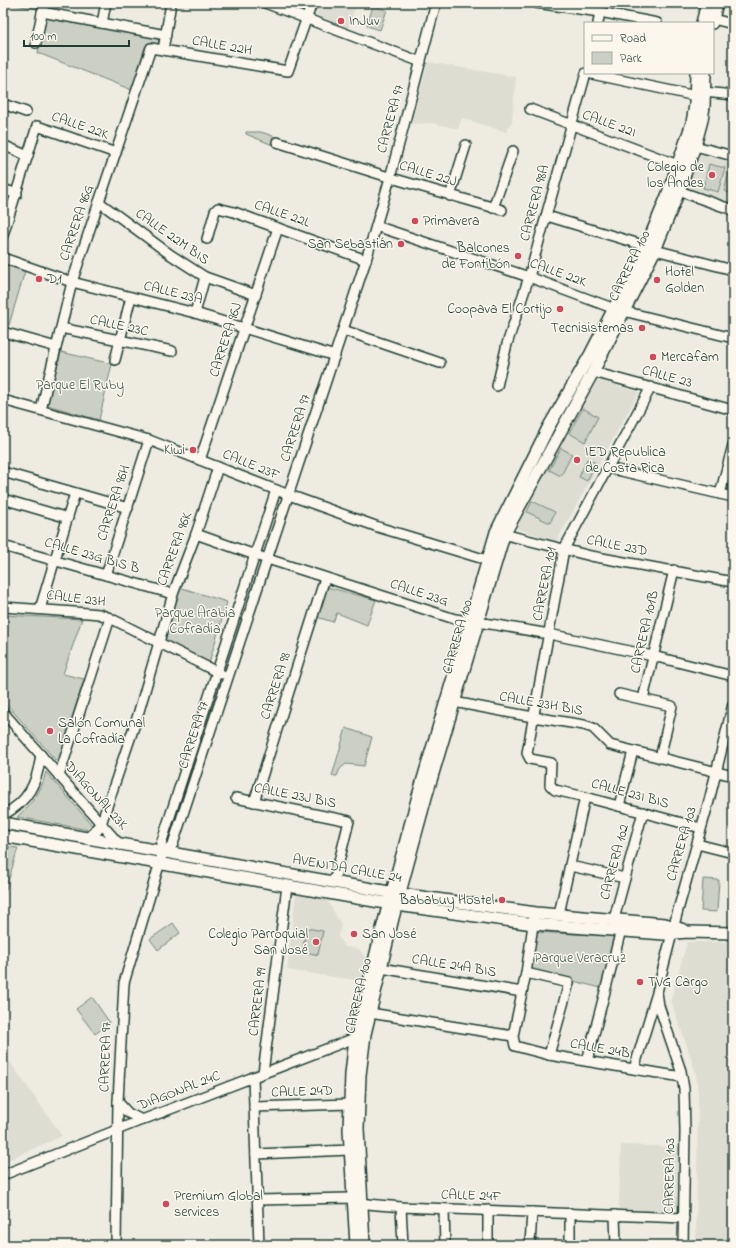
<svg xmlns="http://www.w3.org/2000/svg" width="736" height="1248" viewBox="0 0 736 1248" font-family="'Indie Flower',sans-serif">
	<rect width="100%" height="100%" fill="#eeece1"/>
	<filter id="ink" filterUnits="userSpaceOnUse"><feTurbulence type="fractalNoise" baseFrequency=".025" numOctaves="2"/><feDisplacementMap in="SourceGraphic" scale="8" xChannelSelector="R" yChannelSelector="G"/><feConvolveMatrix kernelMatrix="1 2 1 2 8 2 1 2 1" color-interpolation-filters="sRGB"/></filter>
	<g filter="url(#ink)">
		<g fill="#ddddd2">
			<path d="M316 3H357L348 28 313 14Z"/>
			<path d="M428 62 516 77 512 121 506 132 462 118 458 129 432 123 411 124Z"/>
			<path d="M698 154 733 163V204L686 187Z"/>
			<path d="M596 379 639 392 556 542 516 528Z"/>
			<path d="M296 895 327 900 341 924 338 937 345 947 359 949 366 959 361 981 287 970Z"/>
			<path d="M687 942H733V1245H696L698 1092 697 1081 695 1070 671 1000Z"/>
			<path d="M3 1052 62 1136 3 1162Z"/>
			<path d="M621 1145 679 1147 677 1205 672 1212 619 1210Z"/>
		</g>
		<g fill="#cbcfc4" stroke="#75867c">
			<path d="M3 3H40L39 9Z"/>
			<path d="M373 6 387 10 380 30 367 26Z"/>
			<path d="M44 17 159 38 158 46 145 47 132 90 38 53Z"/>
			<path d="M246 132H261L279 138 275 146 246 134Z"/>
			<path d="M709 164 725 168 718 192 703 188Z"/>
			<path d="M730 169 733 170V194L724 191Z"/>
			<path d="M3 264 25 271 9 325 3 323Z"/>
			<path d="M61 352 112 364 99 420 47 405Z"/>
			<path d="M583 408 598 417 585 442 569 433Z"/>
			<path d="M561 448 572 454 561 476 549 470Z"/>
			<path d="M587 459 596 463 587 481 579 477Z"/>
			<path d="M532 501 555 512 550 523 527 512Z"/>
			<path d="M179 587 227 602 209 663 163 641Z"/>
			<path d="M327 587 376 600 367 625 337 613 333 622 317 617Z"/>
			<path d="M3 615 82 619 63 674 84 679 58 763 3 700Z"/>
			<path d="M346 728 372 737 364 766 346 764 340 769 337 776H332Z"/>
			<path d="M46 772 92 825 89 830 17 817C32 803 41 793 46 772Z"/>
			<path d="M3 846 18 848 3 899Z"/>
			<path d="M703 879 719 880 717 912 701 911Z"/>
			<path d="M173 923 180 933 158 950 150 939Z"/>
			<path d="M307 928 323 931 318 955 302 951Z"/>
			<path d="M534 932 614 936 601 988 529 970Z"/>
			<path d="M92 997 110 1023 95 1034 76 1009Z"/>
		</g>
		<g fill="none" stroke-linecap="round" stroke-linejoin="round">
			<defs>
				<g id="minor">
					<path d="M265 3 421 62"/>
					<path d="M536 3 600 12 657 23"/>
					<path d="M42 12 166 35"/>
					<path d="M713 19 733 24"/>
					<path d="M102 23 106 3"/>
					<path d="M598 23 600 12"/>
					<path d="M36 43 44 3"/>
					<path d="M163 50 171 3"/>
					<path d="M587 73 696 96"/>
					<path d="M704 92 733 95"/>
					<path d="M3 104 26 112"/>
					<path d="M530 109 678 165"/>
					<path d="M277 142 395 179 502 210"/>
					<path d="M3 145 28 156"/>
					<path d="M695 146 733 156"/>
					<path d="M3 189 17 194"/>
					<path d="M679 191 733 210"/>
					<path d="M450 196 466 145"/>
					<path d="M99 202 171 255 205 277 256 295"/>
					<path d="M493 208 513 151"/>
					<path d="M547 216 646 246"/>
					<path d="M376 226 529 277 615 309 733 338"/>
					<path d="M3 235 37 126 116 153"/>
					<path d="M207 239 215 211 218 208 234 212 261 222 366 260"/>
					<path d="M655 250 733 270"/>
					<path d="M3 258 72 282 195 313 335 356"/>
					<path d="M195 313 205 277"/>
					<path d="M61 328 172 351"/>
					<path d="M343 330 440 363"/>
					<path d="M3 332 56 347"/>
					<path d="M115 360 131 297"/>
					<path d="M593 372 733 410"/>
					<path d="M497 386 507 344 529 277 586 73"/>
					<path d="M651 387 564 549 527 753 530 759 551 763 550 785 555 790 585 797 701 828"/>
					<path d="M3 400 149 440 289 495 381 528 487 560"/>
					<path d="M41 410 72 282 151 48 288 71 312 3"/>
					<path d="M200 460 278 228"/>
					<path d="M608 468 733 497"/>
					<path d="M3 472 128 508"/>
					<path d="M720 494 733 445"/>
					<path d="M3 499 68 518"/>
					<path d="M499 533 591 556 733 582"/>
					<path d="M196 534 255 555 455 619 497 625 549 634 653 656 733 676"/>
					<path d="M3 546 173 594"/>
					<path d="M106 575 149 440"/>
					<path d="M3 607 88 613 99 614 110 618 221 674"/>
					<path d="M40 609 75 493"/>
					<path d="M619 694 672 706 660 758"/>
					<path d="M643 699 674 570"/>
					<path d="M454 702 533 717 584 725 593 728 610 745 733 776"/>
					<path d="M3 712 120 845"/>
					<path d="M59 776 110 618"/>
					<path d="M236 798 349 821 334 882"/>
					<path d="M254 802 325 578"/>
					<path d="M619 806 633 751"/>
					<path d="M3 815C29 801 37 783 41 755"/>
					<path d="M101 824 137 718 173 594 196 534 218 467"/>
					<path d="M697 844 733 853"/>
					<path d="M163 852 168 850 173 844 366 260 390 178 436 3"/>
					<path d="M570 866 625 878"/>
					<path d="M559 914 585 797"/>
					<path d="M534 918 526 973 513 1036 515 1046 549 1055 682 1077"/>
					<path d="M614 919 643 812"/>
					<path d="M381 968 522 992"/>
					<path d="M526 973 569 983 549 1055"/>
					<path d="M370 1013 513 1036"/>
					<path d="M587 1061 621 930"/>
					<path d="M634 1069 656 996"/>
					<path d="M263 1073 287 886"/>
					<path d="M253 1077 259 1245"/>
					<path d="M118 1102 128 1113 142 1120"/>
					<path d="M254 1107 350 1104"/>
					<path d="M256 1154 350 1150"/>
					<path d="M3 1175 142 1120 360 1036"/>
					<path d="M258 1200 349 1198C363 1206 385 1205 401 1207L684 1218"/>
					<path d="M401 1207 403 1245"/>
					<path d="M444 1210 445 1245"/>
					<path d="M615 1215 616 1245"/>
					<path d="M116 1245 118 1102 124 983 163 852 161 844 276 490"/>
					<path d="M488 1245V1210"/>
					<path d="M530 1245 532 1212"/>
					<path d="M570 1245V1213"/>
					<path d="M683 1245 685 1132 684 1089 681 1071 659 1006 657 992 678 910 709 801 733 704"/>
				</g>
				<g id="major">
					<path d="M702 23 707 3"/>
					<path d="M712 23 717 3"/>
					<path d="M3 823 400 894 536 913 665 924 684 930"/>
					<path d="M3 836 397 905 533 924 664 934 688 932 733 933"/>
					<path d="M88 839 95 832 101 824"/>
					<path d="M356 1245 349 1130 351 1074 355 1038 383 925 418 796 496 532 548 428 590 355 649 240 667 196 692 123 695 105 696 73"/>
					<path d="M364 1245 358 1128 360 1075 365 1034 393 918 426 797 504 535 593 372 655 250 679 191 695 146 702 120 704 106 705 73"/>
				</g>
			</defs>
			<use href="#minor" stroke="#1f3d34" stroke-width="12"/>
			<use href="#major" stroke="#1f3d34" stroke-width="14"/>
			<use href="#minor" stroke="#fbf7ec" stroke-width="9"/>
			<use href="#major" stroke="#fbf7ec" stroke-width="11"/>
		</g>
	</g>
	<g fill="#d1495b" stroke="#fbf7ec" stroke-width="1.5">
		<circle cx="341" cy="21" r="4"/>
		<circle cx="712" cy="175" r="4"/>
		<circle cx="415" cy="221" r="4"/>
		<circle cx="401" cy="244" r="4"/>
		<circle cx="518" cy="256" r="4"/>
		<circle cx="39" cy="279" r="4"/>
		<circle cx="657" cy="280" r="4"/>
		<circle cx="560" cy="309" r="4"/>
		<circle cx="642" cy="328" r="4"/>
		<circle cx="653" cy="357" r="4"/>
		<circle cx="193" cy="450" r="4"/>
		<circle cx="577" cy="460" r="4"/>
		<circle cx="50" cy="731" r="4"/>
		<circle cx="502" cy="900" r="4"/>
		<circle cx="354" cy="934" r="4"/>
		<circle cx="316" cy="942" r="4"/>
		<circle cx="640" cy="982" r="4"/>
		<circle cx="166" cy="1204" r="4"/>
	</g>
	<g text-anchor="middle" dominant-baseline="central" stroke-width="3" stroke-linejoin="round" paint-order="stroke">
		<g font-size="14" fill="#1f3d34" stroke="#fbf7ec" text-anchor="start">
			<text x="349" y="21">InJuv</text>
			<text x="704" y="167" text-anchor="end">Colegio de<tspan x="704" dy="16">los Andes</tspan></text>
			<text x="423" y="221">Primavera</text>
			<text x="393" y="244" text-anchor="end">San Sebastián</text>
			<text x="510" y="248" text-anchor="end">Balcones<tspan x="510" dy="16">de Fontibón</tspan></text>
			<text x="665" y="272">Hotel<tspan x="665" dy="16">Golden</tspan></text>
			<text x="47" y="279">D1</text>
			<text x="552" y="309" text-anchor="end">Coopava El Cortijo</text>
			<text x="634" y="328" text-anchor="end">Tecnisistemas</text>
			<text x="661" y="357">Mercafam</text>
			<text x="185" y="450" text-anchor="end">Kiwi</text>
			<text x="585" y="452">IED Republica<tspan x="585" dy="16">de Costa Rica</tspan></text>
			<text x="58" y="723">Salón Comunal<tspan x="58" dy="16">La Cofradía</tspan></text>
			<text x="494" y="900" text-anchor="end">Bababuy Hostel</text>
			<text x="308" y="934" text-anchor="end">Colegio Parroquial<tspan x="308" dy="16">San José</tspan></text>
			<text x="362" y="934">San José</text>
			<text x="648" y="982">TVG Cargo</text>
			<text x="174" y="1196">Premium Global<tspan x="174" dy="16">services</tspan></text>
		</g>
		<g font-size="14" fill="#1f3d34" stroke="#fbf7ec">
			<text transform="translate(222 46) rotate(10)">CALLE 22H</text>
			<text transform="translate(391 119) rotate(-75)">CARRERA 97</text>
			<text transform="translate(609 124) rotate(20)">CALLE 22I</text>
			<text transform="translate(80 126) rotate(19)">CALLE 22K</text>
			<text transform="translate(428 174) rotate(17)">CALLE 22J</text>
			<text transform="translate(535 203) rotate(-75)">CARRERA 98A</text>
			<text transform="translate(282 214) rotate(19)">CALLE 22L</text>
			<text transform="translate(77 223) rotate(-71)">CARRERA 96G</text>
			<text transform="translate(172 237) rotate(35)">CALLE 22M BIS</text>
			<text transform="translate(630 266) rotate(-64)">CARRERA 100</text>
			<text transform="translate(558 273) rotate(20)">CALLE 22K</text>
			<text transform="translate(173 293) rotate(14)">CALLE 23A</text>
			<text transform="translate(119 326) rotate(12)">CALLE 23C</text>
			<text transform="translate(226 340) rotate(-72)">CARRERA 96J</text>
			<text transform="translate(667 377) rotate(15)">CALLE 23</text>
			<text transform="translate(296 428) rotate(-72)">CARRERA 97</text>
			<text transform="translate(251 465) rotate(22)">CALLE 23F</text>
			<text transform="translate(114 503) rotate(-72)">CARRERA 96H</text>
			<text transform="translate(617 546) rotate(11)">CALLE 23D</text>
			<text transform="translate(175 549) rotate(-70)">CARRERA 96K</text>
			<text transform="translate(92 556) rotate(16)">CALLE 23G BIS B</text>
			<text transform="translate(545 584) rotate(-79)">CARRERA 101</text>
			<text transform="translate(419 593) rotate(18)">CALLE 23G</text>
			<text transform="translate(76 599) rotate(7)">CALLE 23H</text>
			<text transform="translate(645 632) rotate(-77)">CARRERA 101B</text>
			<text transform="translate(458 637) rotate(-74)">CARRERA 100</text>
			<text transform="translate(276 686) rotate(-72)">CARRERA 98</text>
			<text transform="translate(541 704) rotate(10)">CALLE 23H BIS</text>
			<text transform="translate(194 735) rotate(-72)">CARRERA 97</text>
			<text transform="translate(630 794) rotate(15)">CALLE 23I BIS</text>
			<text transform="translate(96 796) rotate(48)">DIAGONAL 23K</text>
			<text transform="translate(295 796) rotate(11)">CALLE 23J BIS</text>
			<text transform="translate(682 844) rotate(-74)">CARRERA 103</text>
			<text transform="translate(615 862) rotate(-75)">CARRERA 102</text>
			<text transform="translate(347 869) rotate(10)">AVENIDA CALLE 24</text>
			<text transform="translate(454 966) rotate(9)">CALLE 24A BIS</text>
			<text transform="translate(359 996) rotate(-77)">CARRERA 100</text>
			<text transform="translate(258 1002) rotate(-83)">CARRERA 99</text>
			<text transform="translate(600 1049) rotate(10)">CALLE 24B</text>
			<text transform="translate(106 1057) rotate(-88)">CARRERA 97</text>
			<text transform="translate(179 1091) rotate(-21)">DIAGONAL 24C</text>
			<text transform="translate(302 1092) rotate(-2)">CALLE 24D</text>
			<text transform="translate(670 1176) rotate(-89)">CARRERA 103</text>
			<text transform="translate(471 1196) rotate(2)">CALLE 24F</text>
		</g>
		<g font-size="14" fill="#415a51" stroke="#fbf7ec">
			<text x="80" y="385">Parque El Ruby</text>
			<text x="195" y="613">Parque Arabia<tspan x="195" dy="16">Cofradía</tspan></text>
			<text x="580" y="958">Parque Veracruz</text>
		</g>
	</g>
	<rect width="736" height="1248" fill="none" stroke="#fbf7ec" stroke-width="16"/>
	<rect x="8" y="8" width="720" height="1232" fill="none" stroke="#1f3d34" stroke-width="1.5" filter="url(#ink)"/>
	<rect x="584" y="22" width="130" height="52" fill="#fbf7ec" stroke="#a3ada2"/>
	<rect x="592" y="35" width="20" height="6" fill="#fbf7ec" stroke="#a3ada2"/>
	<text x="620" y="42" font-size="12" fill="#1f3d34">Road</text>
	<rect x="592" y="52" width="20" height="12" fill="#cbcfc4" stroke="#a3ada2"/>
	<text x="620" y="62" font-size="12" fill="#1f3d34">Park</text>
	<path d="M24 40v6h105v-6" fill="none" stroke="#1f3d34" stroke-width="2"/>
	<text x="30" y="40" font-size="12" fill="#1f3d34" stroke="#fbf7ec" stroke-width="3" paint-order="stroke">100 m</text>
</svg>
